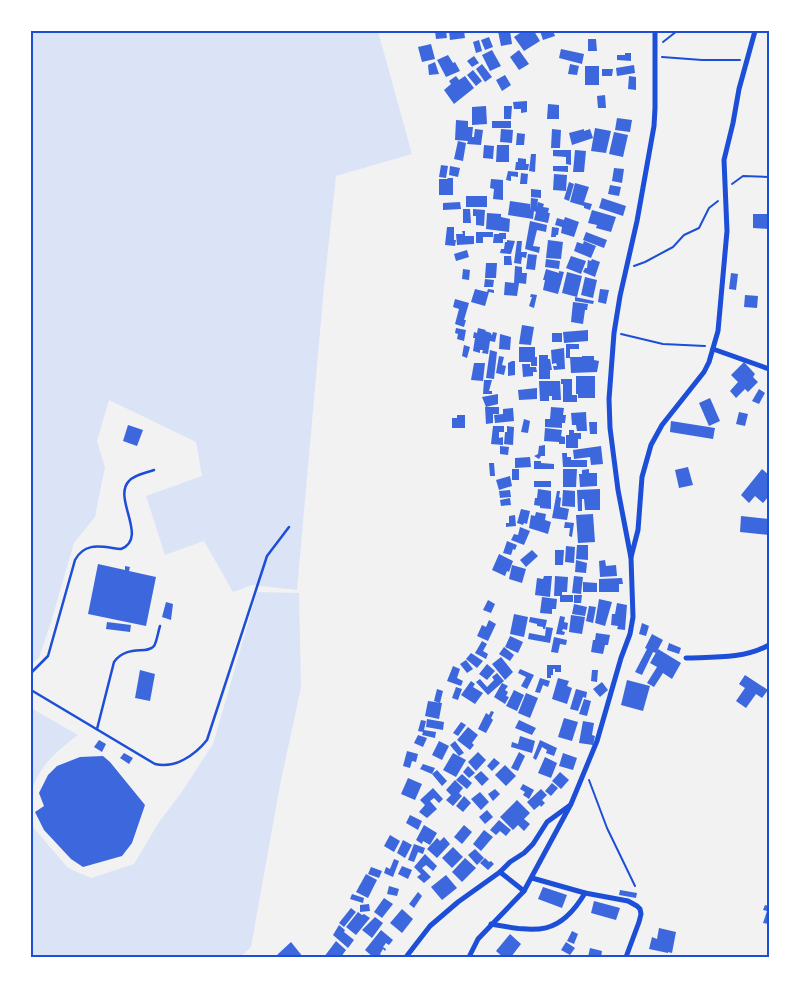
<svg xmlns="http://www.w3.org/2000/svg" width="800" height="988" viewBox="0 0 800 988" font-family="'PT Sans',sans-serif">
	<rect width="100%" height="100%" fill="#f2f2f2"/>
	<g fill="#dbe4f7">
		<path d="M31 31H378L412 154 336 176 324 287 297 590 252 585 233 592 204 541 165 555 146 496 202 476 196 442 109 400 97 441 105 467 95 517 74 543 51 622 39 658 31 664Z"/>
		<path d="M257 592 299 593 301 688 280 785 251 947 240 957H31V708L78 735C58 750 36 768 31 795 30 804 31 816 32 826L68 868 91 878 134 864 159 822 181 793 213 744Z"/>
	</g>
	<g fill="#3d67dc">
		<path d="M435 31H446L447 38 436 39Z"/>
		<path d="M449 31H464L465 38 450 40Z"/>
		<path d="M498 31H510L512 44 501 46Z"/>
		<path d="M523 31H534L540 41 524 51 514 37Z"/>
		<path d="M540 31H553L555 36 543 40Z"/>
		<path d="M489 37 493 47 485 50 481 40Z"/>
		<path d="M588 39H596L597 51H588Z"/>
		<path d="M479 40 482 51 476 53 473 42Z"/>
		<path d="M431 44 435 59 422 62 418 47Z"/>
		<path d="M561 49 584 54 582 64 559 58Z"/>
		<path d="M492 50 501 66 490 71 482 55Z"/>
		<path d="M519 50 529 64 519 70 510 57Z"/>
		<path d="M625 53H631V61L617 60V55H625Z"/>
		<path d="M448 55 453 63 455 62 460 71 446 77 437 60Z"/>
		<path d="M474 56 479 63 472 67 467 61Z"/>
		<path d="M435 62 439 74 429 75 428 65Z"/>
		<path d="M482 64 492 77 485 82 476 69Z"/>
		<path d="M570 64 579 66 577 75 568 74Z"/>
		<path d="M634 65 635 73 617 76 616 68Z"/>
		<rect x="585" y="66" width="14" height="19"/>
		<path d="M602 69H613L612 76H602Z"/>
		<path d="M473 70 482 81 476 86 467 75Z"/>
		<path d="M505 75 511 85 502 91 496 80Z"/>
		<path d="M456 76 459 80 465 76 474 88 454 104 444 90 451 84 449 81Z"/>
		<path d="M629 76 636 77V90L628 89Z"/>
		<path d="M605 95 606 108H598L597 96Z"/>
		<path d="M527 101V112L521 113V109H514L513 102Z"/>
		<path d="M548 104 559 105V119H547Z"/>
		<path d="M486 106 487 124 472 125V107Z"/>
		<path d="M504 106H512L511 119H504Z"/>
		<path d="M617 118 632 120 630 132 615 130Z"/>
		<path d="M456 120 468 121V127H473L472 137H474L475 129 483 130 481 145 467 144 468 141 455 140Z"/>
		<rect x="492" y="121" width="19" height="7"/>
		<path d="M595 128 611 131 606 153 591 151Z"/>
		<path d="M501 129 513 130 512 143 500 142Z"/>
		<path d="M552 129 561 130 560 148H551Z"/>
		<path d="M584 129V131L590 129 593 138 572 145 569 133Z"/>
		<path d="M614 132 628 135 623 157 609 154Z"/>
		<path d="M517 133 525 134 524 145H516Z"/>
		<path d="M458 141 466 143 463 161 454 159Z"/>
		<path d="M484 145 494 146 493 159 483 158Z"/>
		<path d="M497 145H509V162H496Z"/>
		<path d="M553 150H571V165L566 164V157L553 156Z"/>
		<path d="M575 150 586 151 584 172H573Z"/>
		<path d="M531 154H536L535 172 529 171Z"/>
		<path d="M518 158 526 159V164H529L528 170H515L516 162H518Z"/>
		<path d="M441 165 448 166 446 178 439 177Z"/>
		<path d="M450 166 460 168 458 177 449 175Z"/>
		<path d="M553 166H568V172L553 171Z"/>
		<path d="M614 168 624 169 622 183 612 181Z"/>
		<path d="M508 171 518 172V177L511 176V181L506 180Z"/>
		<path d="M521 173 528 174 527 184H520Z"/>
		<path d="M554 174 567 175 566 191 553 190Z"/>
		<path d="M448 178H453V195H439V179H447Z"/>
		<path d="M491 179 503 180V200L493 199 494 189 490 188Z"/>
		<path d="M569 182 574 184 569 201 564 199Z"/>
		<path d="M575 183 589 187 584 202 592 204 590 210 584 208V206L570 202Z"/>
		<path d="M610 185 621 187 619 196 608 194Z"/>
		<path d="M531 189 541 190V198L531 197Z"/>
		<rect x="466" y="196" width="21" height="11"/>
		<path d="M531 198 538 199 537 208 538 202 544 204 543 207 549 208 548 213H550L548 223 534 220 536 212 534 211 533 219 508 215 510 201 530 204V211Z"/>
		<path d="M602 198 626 206 623 216 599 208Z"/>
		<path d="M460 202 461 209 443 210V203Z"/>
		<path d="M463 209H470L471 223H463Z"/>
		<path d="M473 209 485 210 484 226 476 225V216H473Z"/>
		<path d="M592 210 616 217 611 232 596 228 597 225 588 223Z"/>
		<path d="M487 213 501 214V217L510 219 509 232 486 229Z"/>
		<path d="M753 214H768V229L753 228Z"/>
		<path d="M565 217 579 222 574 237 561 233 562 227 555 225 557 218 564 220Z"/>
		<path d="M530 221 547 225 546 232 537 230 533 246 540 247 539 253 525 249Z"/>
		<path d="M447 227H454V240H456L455 246 445 245Z"/>
		<path d="M552 227 559 228 558 235H556V237H551Z"/>
		<path d="M462 231H465V236H474V244L457 245 456 234H463Z"/>
		<path d="M476 232H493V237H483V243H476Z"/>
		<path d="M586 232 607 240 604 248 583 240Z"/>
		<path d="M499 233H506V239H503V243H493L494 234H499Z"/>
		<path d="M507 240 515 241 511 254 500 253 501 249H504L505 242H507Z"/>
		<path d="M548 240 563 242 561 259 546 258Z"/>
		<path d="M517 241H522L521 252H527L526 258 522 257 521 264 514 263Z"/>
		<path d="M584 241 596 246 591 258 574 251 577 242 583 244Z"/>
		<path d="M467 250 469 257 456 261 454 254Z"/>
		<path d="M528 254 537 255 535 270 526 269Z"/>
		<path d="M504 256H511L512 265H504Z"/>
		<path d="M571 256 586 261 581 274 566 268Z"/>
		<path d="M546 259 560 261 559 269 545 267Z"/>
		<path d="M592 259 600 262 595 277 583 272 585 268H587L588 260 591 261Z"/>
		<path d="M486 263H497L496 278H485Z"/>
		<path d="M515 266 522 267V273H527L526 284 519 283 517 296 504 295 505 282 514 283Z"/>
		<path d="M463 269 470 270 469 280 462 279Z"/>
		<path d="M546 269 559 273V271L564 272 558 294 543 290 545 280H543Z"/>
		<path d="M567 272 582 276 577 297 562 293Z"/>
		<path d="M731 273 738 274 736 290 729 289Z"/>
		<path d="M585 277 597 280 593 298 581 295Z"/>
		<path d="M485 279 494 280 493 287H484Z"/>
		<path d="M475 289 487 292 488 289 494 290V293L489 292 485 306 471 302Z"/>
		<path d="M600 289 609 290 606 304 598 302Z"/>
		<path d="M531 294 537 295 534 308 529 306 532 297H530Z"/>
		<path d="M745 295 758 296 757 308 744 307Z"/>
		<path d="M575 297 594 301 593 304 575 301Z"/>
		<path d="M455 299 469 303 464 320H466L464 327 455 324 459 309 453 307Z"/>
		<path d="M573 302 588 304 587 310H585L583 324 571 322Z"/>
		<path d="M522 325 534 327 531 345 519 344Z"/>
		<path d="M456 328 466 330 464 341 457 339 458 334 455 333Z"/>
		<path d="M478 328 486 330 485 331 491 333V334L492 335 493 332 497 333 495 342 490 341 488 354 482 353 483 350H480V353L473 351 475 338H473L474 332 477 333Z"/>
		<path d="M588 330V341L564 343 563 332Z"/>
		<rect x="552" y="333" width="10" height="9"/>
		<path d="M500 334 511 337 510 350 499 349Z"/>
		<path d="M566 344H579V349H570V358H566Z"/>
		<path d="M464 345 470 347 467 358 462 356Z"/>
		<path d="M519 347H535V357H537V366H531V362H519Z"/>
		<path d="M564 348 565 369 554 370 553 366H557L556 363 552 364 551 350Z"/>
		<path d="M490 350 497 352 494 379 486 378Z"/>
		<path d="M539 355H548V359H550L552 370H550V379H539Z"/>
		<path d="M499 356 504 357 502 365 506 366 504 375 496 373Z"/>
		<path d="M582 356H594V360L599 361 597 372 571 373 570 357H582Z"/>
		<path d="M512 361H515V375L508 376V363Z"/>
		<path d="M744 362 755 374 753 377 758 382 748 392 745 389 736 398 730 391 738 382 731 375Z"/>
		<path d="M474 363H485L483 381 471 380Z"/>
		<path d="M522 364H530V367H536L537 372H533V376L523 377Z"/>
		<path d="M576 376H595V398H578V394H576Z"/>
		<path d="M561 379H572V395H577V402H563V384H561Z"/>
		<path d="M484 380H492L489 391H492V394H483Z"/>
		<path d="M539 381H560L561 400H552V396H549V401H540Z"/>
		<path d="M537 388V399L519 400 518 390Z"/>
		<path d="M759 389 765 393 759 404 752 401Z"/>
		<path d="M498 394V404L486 407 482 397Z"/>
		<path d="M710 398 720 421 709 426 699 403Z"/>
		<path d="M485 407H499V414H493V423L486 424Z"/>
		<path d="M551 407 564 408 563 415H566L565 423H562V428L545 427V419H550Z"/>
		<path d="M513 408 514 421 495 423 494 415 503 414V409Z"/>
		<path d="M586 412 587 431H577L576 425H572L571 413Z"/>
		<path d="M739 412 748 414 745 426 736 424Z"/>
		<path d="M457 415H465V428H452V418H457Z"/>
		<path d="M524 419 530 421 528 433 521 432Z"/>
		<path d="M671 421 715 428 713 439 670 432Z"/>
		<path d="M589 422H597V434H590Z"/>
		<path d="M128 425 143 430 137 446 123 441Z"/>
		<path d="M493 426H504V432H499V438L503 437V445L491 444Z"/>
		<path d="M507 426 514 427 513 445 504 444 505 432H507Z"/>
		<path d="M545 428 562 430 561 436 565 437V444H559V442L544 441Z"/>
		<path d="M569 430H574V433H581V439H578V448H566V435H569Z"/>
		<path d="M545 445V456H541L539 459 534 456 538 454 539 446Z"/>
		<path d="M500 446 509 447 508 455 500 454Z"/>
		<path d="M601 446 603 464 591 465 590 457 574 459 573 450Z"/>
		<path d="M562 453H567V457H571V460H587V467H563Z"/>
		<path d="M530 457 531 467 515 468V458Z"/>
		<path d="M534 461H541V463L554 464V469H534Z"/>
		<path d="M489 463H494L495 476H490Z"/>
		<path d="M688 467 693 485 679 488 675 470Z"/>
		<rect x="512" y="469" width="7" height="11"/>
		<path d="M563 469H577L576 487H563Z"/>
		<path d="M589 469V473H597V486L580 487 579 474H582V470Z"/>
		<path d="M762 469 769 475V496L763 503 755 496 749 503 741 495Z"/>
		<path d="M510 476 512 486 499 490 496 480Z"/>
		<rect x="534" y="481" width="17" height="6"/>
		<path d="M538 489 551 491V509L540 508V506L534 505 535 498H537Z"/>
		<path d="M600 489V510H585L584 499H582V511H578L577 490Z"/>
		<path d="M510 490 511 497 500 498 499 491Z"/>
		<path d="M563 490 575 491V507L562 506Z"/>
		<path d="M557 491H560L559 497 561 498 560 507 569 509 567 520 552 518Z"/>
		<path d="M510 498 511 505 501 506 500 500Z"/>
		<path d="M521 509 530 511 527 524 524 523 523 525 517 523Z"/>
		<path d="M536 512 546 514 545 520 551 522 548 534 529 528 531 515 535 516Z"/>
		<path d="M593 514 595 542 578 543 576 515Z"/>
		<path d="M515 515 516 526 506 527V523H509V516Z"/>
		<path d="M741 516 769 519V535L740 532Z"/>
		<path d="M565 522 574 523 572 537 569 536 570 528H564Z"/>
		<path d="M520 527 530 531 524 545 511 540 514 534 518 535Z"/>
		<path d="M507 541 517 545 515 550 513 549 511 555 503 553Z"/>
		<path d="M577 545H588V560L576 559Z"/>
		<path d="M566 546 575 547 574 563 565 562Z"/>
		<path d="M532 550 538 556 526 567 520 560Z"/>
		<path d="M555 550H564L563 565H555Z"/>
		<path d="M499 554 513 561 509 572 507 571 505 576 492 570Z"/>
		<path d="M576 560 587 563 586 573 575 572Z"/>
		<path d="M605 560 606 566 616 565 617 576 600 577 599 561Z"/>
		<path d="M98 564 125 570V566L130 567 129 571 156 577 146 626 88 614Z"/>
		<path d="M512 565 526 569 522 583 509 579Z"/>
		<path d="M544 576H552L550 597 535 595 537 578 543 579Z"/>
		<path d="M555 576 568 577 567 592H562V595H573V602H560V596H554Z"/>
		<path d="M574 576 583 577 581 594 572 593Z"/>
		<path d="M622 578 623 584H619V592H599V579Z"/>
		<path d="M583 582 597 583V592H583Z"/>
		<path d="M574 595H582L581 603H574Z"/>
		<path d="M542 597 557 599 556 609H552V614L540 613Z"/>
		<path d="M599 599 612 602 605 626 595 623Z"/>
		<path d="M488 600 495 604 491 613 483 610Z"/>
		<path d="M166 602 173 604 171 620 162 617Z"/>
		<path d="M617 603 627 605 625 630 617 629 618 626 611 625 612 614H615Z"/>
		<path d="M574 604 587 607 585 616 572 614Z"/>
		<path d="M589 606 596 607 593 623 586 621Z"/>
		<path d="M514 614 528 617 524 637 510 634Z"/>
		<path d="M571 615 585 617 582 634 569 632Z"/>
		<path d="M560 616 565 617 564 622 568 623 567 630 563 629 562 631 565 632 564 635 556 634Z"/>
		<path d="M530 617 547 620 545 629H543V627L537 626V624L529 622Z"/>
		<path d="M489 620 496 624 488 641 477 636 482 625 486 627Z"/>
		<path d="M107 622 131 625 130 632 106 629Z"/>
		<path d="M642 623 649 626 646 636 639 634Z"/>
		<path d="M546 627 553 628 550 643 528 639 529 633 545 636Z"/>
		<path d="M596 633 610 635 608 645H605L603 654 591 652 593 640H595Z"/>
		<path d="M652 634 663 640 656 653 653 652 642 675 635 672 647 649 645 648Z"/>
		<path d="M510 636 523 642 518 653 505 647Z"/>
		<path d="M554 637 567 640 566 645 560 644 558 653 551 652Z"/>
		<path d="M482 641 487 644 483 651 488 654 486 659 475 653Z"/>
		<path d="M669 643 681 648 679 654 667 650Z"/>
		<path d="M504 647 514 655 510 661 499 654Z"/>
		<path d="M658 649 681 663 672 679 663 673 654 687 647 683 657 667 650 663Z"/>
		<path d="M471 653 483 661 477 668 466 659Z"/>
		<path d="M501 657 513 672 505 680 492 664Z"/>
		<path d="M466 660 473 669 467 673 460 664Z"/>
		<path d="M487 664 495 671 487 680 479 674Z"/>
		<path d="M547 665H561V672H555V669H553V675H551V678H547Z"/>
		<path d="M453 666 460 669 457 678 463 681 461 686 447 681Z"/>
		<path d="M520 669 534 675 527 689 521 686 526 677 518 673Z"/>
		<path d="M140 670 155 674 150 701 135 698Z"/>
		<path d="M592 670H598L597 682 591 681Z"/>
		<path d="M497 673 504 681 488 695 476 682 480 679 487 687 494 680 492 677Z"/>
		<path d="M745 675 768 690 762 698 756 694 746 708 736 701 745 688 739 684Z"/>
		<path d="M540 678 550 681 548 687 543 685 540 693 535 692Z"/>
		<path d="M558 678 569 681 567 686 572 688 567 704 552 699Z"/>
		<path d="M627 680 650 686 643 711 621 705Z"/>
		<path d="M471 681 475 684 473 687 483 693 475 704 461 695Z"/>
		<path d="M602 682 608 690 600 697 593 689Z"/>
		<path d="M502 683 508 686 505 690 508 692 506 696 509 697 505 704 494 697Z"/>
		<path d="M456 687 462 689 458 700 452 698Z"/>
		<path d="M437 689 443 691 440 703 434 701Z"/>
		<path d="M576 689 587 692 586 698 583 697 578 711 570 709Z"/>
		<path d="M514 690 524 695 517 711 506 706Z"/>
		<path d="M526 693 538 698 530 718 518 713Z"/>
		<path d="M584 699 591 701 587 716 579 714Z"/>
		<path d="M428 701 442 703 439 719 425 716Z"/>
		<path d="M491 711 494 712 491 718 493 720 486 733 478 729 486 713 489 715Z"/>
		<path d="M564 718 578 722 572 741 558 737Z"/>
		<path d="M427 719 444 722 443 730 426 727Z"/>
		<path d="M421 720 426 721 424 730 436 732 435 738 422 735 423 732 418 731Z"/>
		<path d="M519 720 536 728 532 735 515 728Z"/>
		<path d="M583 721 594 723 592 735 595 736 593 745 579 743Z"/>
		<path d="M461 722 466 725 458 736 453 733Z"/>
		<path d="M468 727 478 735 472 743 474 745 470 750 457 740Z"/>
		<path d="M418 735 427 738 423 747 414 743Z"/>
		<path d="M520 736 535 741 532 753 511 747 512 742 518 744Z"/>
		<path d="M99 740 106 744 102 752 94 747Z"/>
		<path d="M540 740 557 748 554 756 546 753 547 750 542 747 536 760 533 758Z"/>
		<path d="M439 741 449 746 442 760 432 755Z"/>
		<path d="M455 741 464 753 459 756 450 745Z"/>
		<path d="M407 751 418 754 416 762 412 761 410 768 403 766Z"/>
		<path d="M478 752 486 760 476 771 468 762Z"/>
		<path d="M519 752 525 756 518 771 511 768Z"/>
		<path d="M124 753 133 758 129 764 120 758Z"/>
		<path d="M453 753 466 760 456 777 443 770Z"/>
		<path d="M563 753 577 758 573 770 559 766Z"/>
		<path d="M103 756 110 762 145 805 132 843 122 856 83 867 71 859 44 830 35 812 44 806 39 793 48 775 57 766 80 757Z"/>
		<path d="M545 757 557 763 551 778 538 773Z"/>
		<path d="M494 758 500 763 492 771 487 766Z"/>
		<path d="M423 764 435 768 432 774 437 770 447 781 442 786 432 774 420 769Z"/>
		<path d="M505 765 516 776 506 786 495 775Z"/>
		<path d="M468 766 475 773 469 778 463 772Z"/>
		<path d="M481 771 489 779 482 786 474 777Z"/>
		<path d="M560 772 569 780 561 789 552 781Z"/>
		<path d="M462 774 472 783 467 789 456 780Z"/>
		<path d="M408 778 422 784 415 800 401 794Z"/>
		<path d="M455 780 463 788 459 793 462 796 453 806 446 800 451 795 446 790Z"/>
		<path d="M552 783 558 788 551 796 545 791Z"/>
		<path d="M523 784 534 790 529 799 523 795 525 792 520 789Z"/>
		<path d="M433 788 443 799 439 803 434 798 430 801 437 809 427 818 419 812 425 805 420 800Z"/>
		<path d="M495 789 500 794 493 801 488 794Z"/>
		<path d="M541 789 547 795 542 800 545 803 541 807 540 805 534 810 527 802Z"/>
		<path d="M480 792 489 802 481 810 471 799Z"/>
		<path d="M464 796 471 803 463 812 456 806Z"/>
		<path d="M517 800 530 813 524 819 530 824 524 831 518 825 513 830 500 817Z"/>
		<path d="M487 810 493 817 485 824 479 817Z"/>
		<path d="M410 815 422 821 418 830 406 823Z"/>
		<path d="M499 820 511 830 506 836 500 831 496 835 490 830Z"/>
		<path d="M424 825 437 833 430 845 423 841 422 844 416 840Z"/>
		<path d="M464 825 472 832 462 844 454 837Z"/>
		<path d="M484 830 493 837 481 851 473 844Z"/>
		<path d="M390 835 400 841 394 852 384 846Z"/>
		<path d="M444 837 450 844 437 858 427 849 437 838 440 841Z"/>
		<path d="M403 840 412 845 405 858 397 853Z"/>
		<path d="M414 844 425 848 423 854 418 852 414 862 408 860Z"/>
		<path d="M453 847 463 857 452 868 442 858Z"/>
		<path d="M475 849 484 858 477 865 468 855Z"/>
		<path d="M425 854 437 866 433 871 426 865 422 868 431 877 424 883 417 877 421 874 414 867Z"/>
		<path d="M465 858 476 868 462 882 452 872Z"/>
		<path d="M485 858 489 862 491 861 494 864 488 870 480 863Z"/>
		<path d="M394 859 399 861 393 877 384 873 386 867 390 869Z"/>
		<path d="M402 866 412 870 408 879 398 874Z"/>
		<path d="M371 867 382 871 379 878 368 874Z"/>
		<path d="M366 874 377 880 368 898 356 892Z"/>
		<path d="M446 875 457 888 442 900 431 887Z"/>
		<path d="M389 886 399 889 397 896 387 894Z"/>
		<path d="M543 887 567 895 562 908 538 899Z"/>
		<path d="M620 890 637 893 636 898 619 895Z"/>
		<path d="M418 892 422 896 414 908 409 904Z"/>
		<path d="M352 894 364 898 363 903 350 899Z"/>
		<path d="M384 898 393 904 382 918 374 912Z"/>
		<path d="M594 901 620 908 616 920 591 913Z"/>
		<path d="M369 904 370 911 360 912V905Z"/>
		<path d="M765 905 769 906V924L763 923 767 911 763 910Z"/>
		<path d="M351 908 356 912 344 927 339 923Z"/>
		<path d="M402 909 413 919 402 933 390 923Z"/>
		<path d="M358 912 362 915 364 914 370 918 356 935 346 927Z"/>
		<path d="M375 917 383 923 372 938 362 930Z"/>
		<path d="M339 925 345 930 344 932 354 940 348 948 333 935Z"/>
		<path d="M659 928 676 932 672 953 668 952V953L649 949 652 937 657 939Z"/>
		<path d="M381 930 393 940 389 945 386 943 383 947 386 949 385 951 383 949 380 954 383 957H373L365 950Z"/>
		<path d="M572 931 578 934 574 944 567 941Z"/>
		<path d="M510 934 521 944 511 957H503L496 951Z"/>
		<path d="M336 941 346 950 341 957H324Z"/>
		<path d="M291 942 303 957H276L278 954Z"/>
		<path d="M566 942 575 948 570 955 561 950Z"/>
		<path d="M590 948 602 951 601 957H588Z"/>
	</g>
	<g fill="none" stroke-linecap="round" stroke-linejoin="round">
		<g stroke="#1d4ed8" stroke-width="2">
			<path d="M663 42 677 31"/>
			<path d="M662 57 702 60H740"/>
			<path d="M732 184 743 176 769 177"/>
			<path d="M634 266 645 262 673 247 684 235 699 228 709 208 718 201"/>
			<path d="M621 334 663 344 705 346"/>
			<path d="M589 780 607 828 635 886"/>
		</g>
		<g stroke="#1d4ed8" stroke-width="2.5">
			<path d="M31 673 48 656 75 560C85 541 102 547 121 549 149 538 112 498 129 481 135 474 146 473 154 470"/>
			<path d="M31 690 155 764C175 769 195 755 207 740L267 556 289 527"/>
			<path d="M97 729 114 662C127 644 147 655 154 646 157 641 158 632 160 626"/>
		</g>
		<g stroke="#1d4ed8" stroke-width="5">
			<path d="M713 349 769 369"/>
			<path d="M631 557 638 530 642 477 651 445 662 425 704 372 709 362 718 331 727 231 724 160 733 123 739 89 755 31"/>
			<path d="M686 658C714 657 744 659 769 645"/>
			<path d="M500 872 524 891"/>
			<path d="M532 878 585 893 628 901 637 906 640 909 641 914 639 922 626 957"/>
			<path d="M491 924C536 932 559 937 585 893"/>
			<path d="M406 957 430 926 458 902 500 872 510 862 524 853 533 844 547 822 569 806"/>
			<path d="M469 957 478 939 524 891 571 804 597 741 621 658 630 634 633 617 631 558 618 490 610 428 609 399 614 333 620 296 637 221 654 126 655 108V31"/>
		</g>
	</g>
	<rect width="800" height="988" fill="none" stroke="#ffffff" stroke-width="65"/>
	<rect x="32" y="32" width="736" height="924" fill="none" stroke="#1d4ed8" stroke-width="2"/>
</svg>
